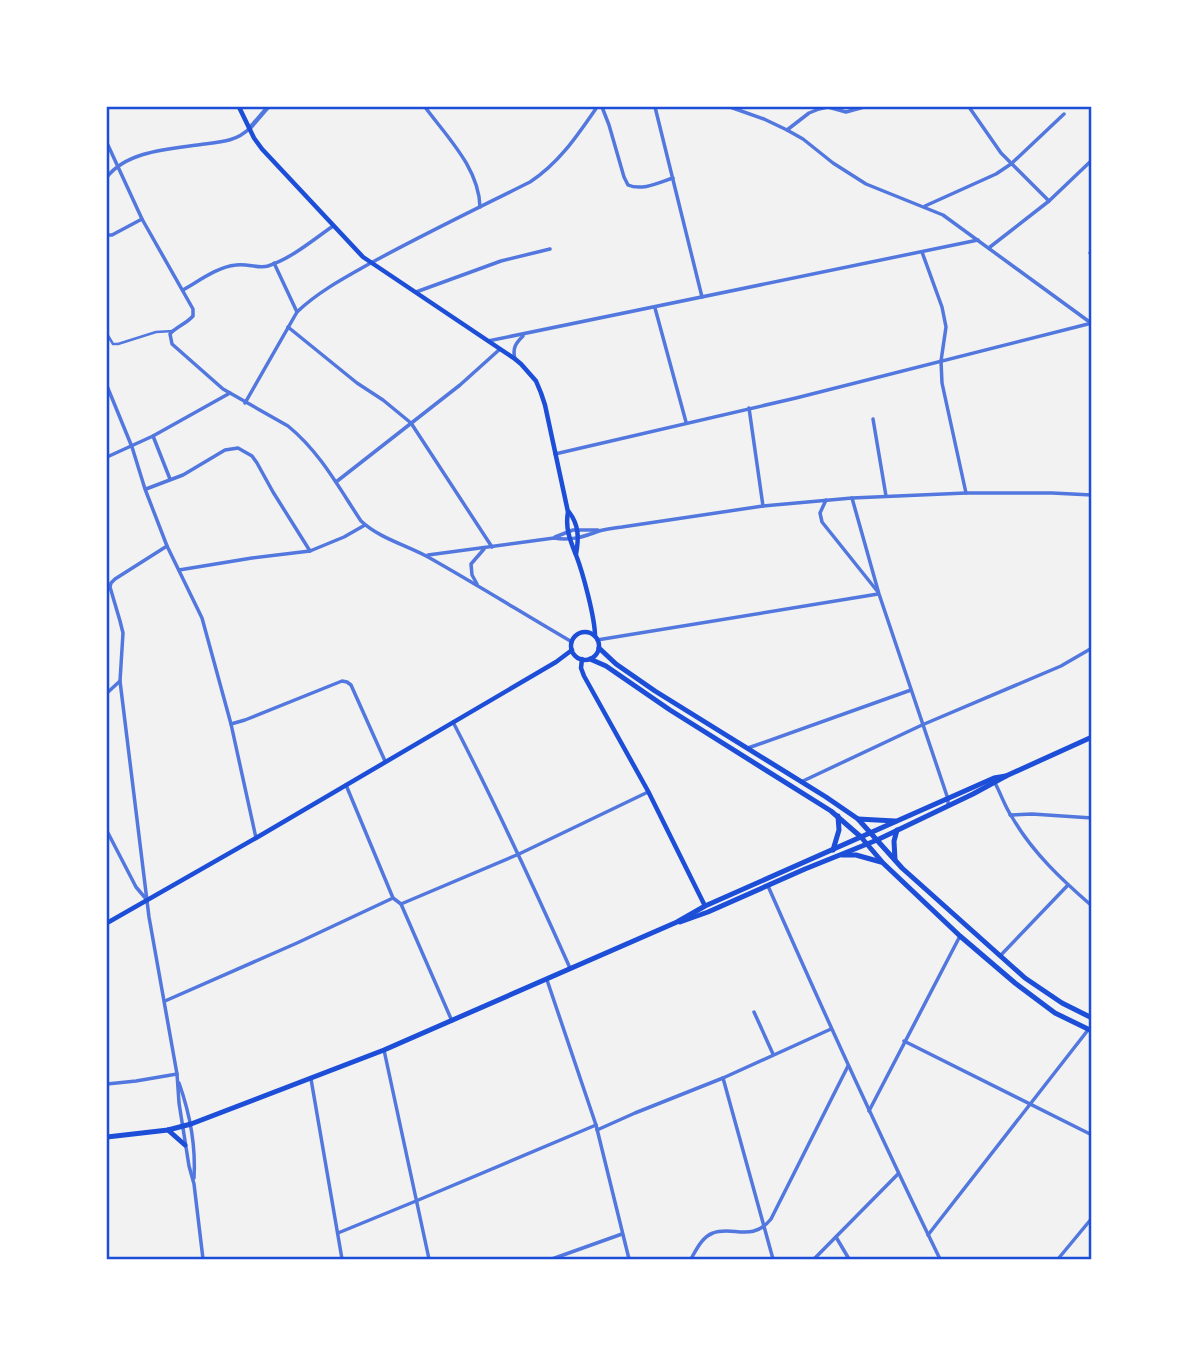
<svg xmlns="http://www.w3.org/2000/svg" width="1199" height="1366" viewBox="0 0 1199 1366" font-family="'Varela Round',sans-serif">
	<rect width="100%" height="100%" fill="#f2f2f2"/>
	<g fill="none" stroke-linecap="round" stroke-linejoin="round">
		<path stroke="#5277de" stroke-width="2.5" d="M107 334 113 344H118L156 332 173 331"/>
		<g stroke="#5277de" stroke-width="3.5">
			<path d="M425 107C447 137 479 168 480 207"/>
			<path d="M602 107 609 125 624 177 628 185C642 191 658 183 673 178"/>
			<path d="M655 107 702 297"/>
			<path d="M730 107 764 119 787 130 803 139 833 163 866 184 943 215 1091 323"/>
			<path d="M969 107 1001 153 1049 201"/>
			<path d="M787 130 809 113 819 109 828 107 846 112 864 107"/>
			<path d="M107 143 142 219 193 309V316C186 324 176 327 170 334L172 344 223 389 288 426C320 452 339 488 361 521 379 538 406 545 428 557 476 584 524 614 572 642"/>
			<path d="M107 177C128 150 172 149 204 144 222 142 237 141 250 128"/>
			<path d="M925 206 996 174 1011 164 1064 114"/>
			<path d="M107 235H112L142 219"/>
			<path d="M990 247 1049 201 1092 160"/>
			<path d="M922 252 942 307 946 327 941 361 942 383 966 493"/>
			<path d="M1090 253 1092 251"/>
			<path d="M274 263 297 312"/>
			<path d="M183 290C199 281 217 267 236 265 247 263 258 269 268 266 292 258 313 240 333 226"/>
			<path d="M416 292 501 261 550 249"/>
			<path d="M655 308 686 422"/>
			<path d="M288 327 357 383 383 400 411 423 492 547"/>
			<path d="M488 341 978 240"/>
			<path d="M515 359C512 348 516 343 523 336"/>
			<path d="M107 386 132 447 145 489 167 546 202 618 231 724 256 838"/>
			<path d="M245 403 297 312C318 292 344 278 369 264 422 235 476 209 530 182 559 163 577 136 597 107"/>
			<path d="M749 408 763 506"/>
			<path d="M873 419 886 496"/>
			<path d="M153 436 170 479"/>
			<path d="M555 454 796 398 1092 323"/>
			<path d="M107 457 153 436 230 393"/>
			<path d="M336 482 460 385 500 349"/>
			<path d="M146 489 183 475 225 450 238 448 252 456 257 463 273 492 310 551"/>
			<path d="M852 498 879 594 948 799V806"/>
			<path d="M826 500 820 513 822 522 878 592"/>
			<path d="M555 537 573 530H598"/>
			<path d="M167 546 115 579 111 583 110 587 120 621 123 633 120 681 149 917 177 1074 179 1103 189 1166 194 1184 203 1259"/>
			<path d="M428 555 554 538C571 541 583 537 599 531 606 529 614 528 622 527L763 506 852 498 966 493H1052L1092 495"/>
			<path d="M179 570 252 558 310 551 344 537 365 525"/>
			<path d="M477 584 472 575 471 564 484 549"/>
			<path d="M597 640 878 594"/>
			<path d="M107 693 120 681"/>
			<path d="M453 722C495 803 533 885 570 968"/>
			<path d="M231 724 245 720 342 681 347 682 351 685 385 761"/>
			<path d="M748 748 911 690"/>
			<path d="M803 781 922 725 1061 666 1092 648"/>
			<path d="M995 783C1001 794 1005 807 1012 817 1032 852 1062 880 1092 906"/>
			<path d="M346 785 393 898 401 904 452 1021"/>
			<path d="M1010 815 1032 814 1092 818"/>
			<path d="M107 831 136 887 147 900"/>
			<path d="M768 886C823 1011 880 1136 940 1259"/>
			<path d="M401 904 519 854 648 792"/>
			<path d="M1000 956 1068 885"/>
			<path d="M547 980 596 1125 629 1259"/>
			<path d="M165 1001 297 943 393 898"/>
			<path d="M754 1012 773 1054"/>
			<path d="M904 1041 1092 1135"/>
			<path d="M384 1050 429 1259"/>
			<path d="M723 1078 773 1259"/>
			<path d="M311 1079 342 1259"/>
			<path d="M179 1083C190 1114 196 1145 194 1178"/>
			<path d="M107 1084 136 1081 177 1074"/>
			<path d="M869 1111 960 936"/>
			<path d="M597 1130 635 1113 723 1078 831 1029"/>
			<path d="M338 1233 416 1201 596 1125"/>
			<path d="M928 1235 1088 1030"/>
			<path d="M836 1237 849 1259"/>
			<path d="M552 1259 622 1234"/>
			<path d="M691 1259C696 1250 702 1237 713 1233 732 1225 752 1243 771 1219L848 1066"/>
			<path d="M814 1259 898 1174"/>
			<path d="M1058 1259 1092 1218"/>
		</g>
		<path stroke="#5277de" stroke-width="4.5" d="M250 128 268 107"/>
		<g stroke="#1d4ed8" stroke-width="4.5">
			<path d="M239 107 254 138 262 149 363 257 515 359 521 364 536 381 541 393 545 405 568 512C565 528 570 540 576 555 583 573 595 618 595 636"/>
			<path d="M569 512C579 525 579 538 576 554"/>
			<circle cx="585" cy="646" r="14"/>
			<path d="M582 659 581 668 584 676 648 791 705 906"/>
			<path d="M107 923 256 838 556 662 572 650"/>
		</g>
		<g stroke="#1d4ed8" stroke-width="5">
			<path d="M599 648 616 664 655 691 826 797 858 819 902 868 1025 978 1062 1003 1092 1018"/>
			<path d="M590 659 606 666 670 710 831 811 861 837 883 863 960 936 1015 983 1055 1013 1092 1031"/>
			<path d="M858 819 895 821"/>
			<path d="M833 850 839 830 838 816"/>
			<path d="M842 855H856L881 862"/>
			<path d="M895 860 894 841 897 830"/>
			<path d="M680 922 708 912 805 869 877 840 973 794 1006 776 1092 737"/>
			<path d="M168 1130 185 1145"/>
			<path d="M107 1137 168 1130 191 1124 384 1050 677 922 705 906 994 778 1006 776"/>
		</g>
	</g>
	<rect width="1199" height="1366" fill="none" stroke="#ffffff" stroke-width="217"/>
	<rect x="108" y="108" width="982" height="1150" fill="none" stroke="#1d4ed8" stroke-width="2.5"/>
</svg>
